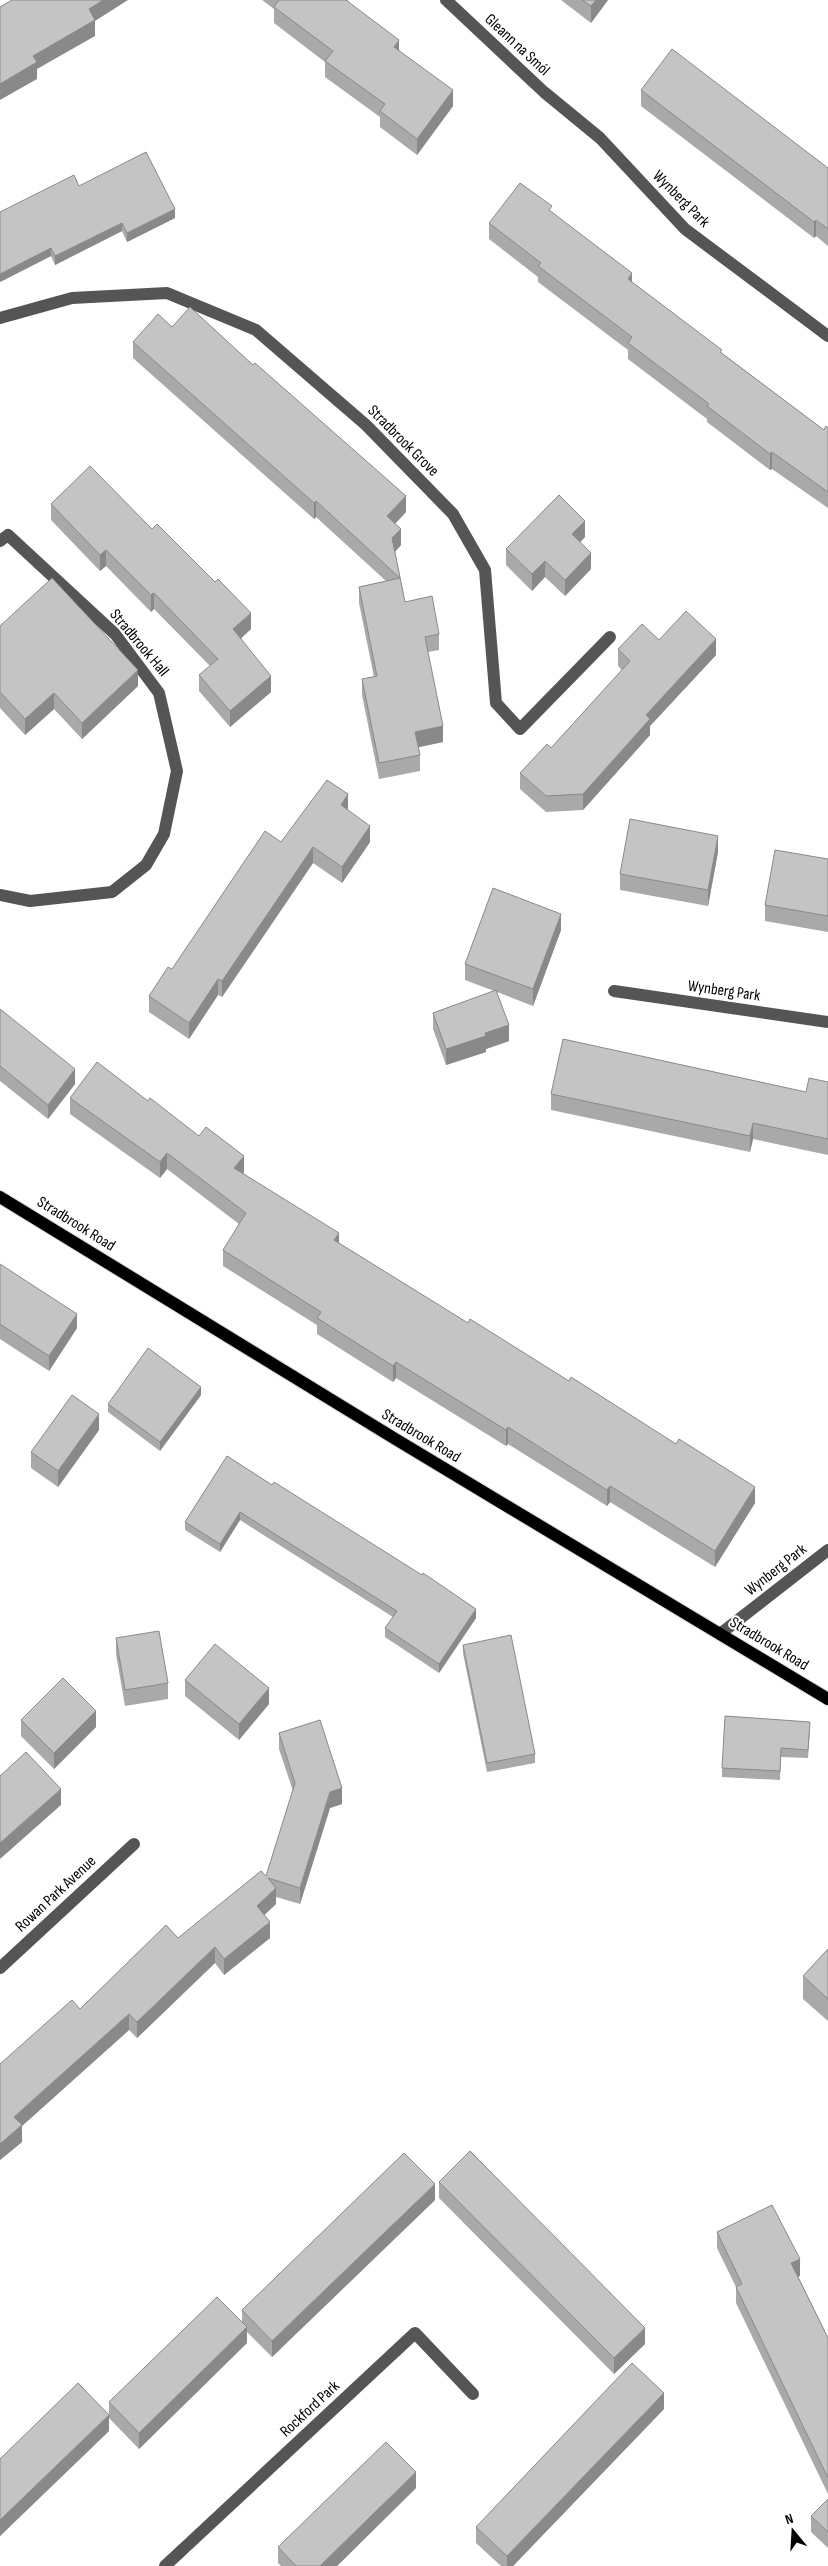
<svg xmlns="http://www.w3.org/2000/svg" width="828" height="2566" viewBox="0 0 828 2566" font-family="'Sofia Sans Condensed',sans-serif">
	<rect width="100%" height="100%" fill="#fff"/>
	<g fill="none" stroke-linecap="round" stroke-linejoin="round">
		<defs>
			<path id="major" d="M0 1197 397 1440 828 1699"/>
		</defs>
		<use href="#major" stroke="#dbdbdb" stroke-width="14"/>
		<g stroke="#555" stroke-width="12">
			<path d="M446 0 544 92 600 138 685 229 828 336"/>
			<path d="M0 318 72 298 167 293 256 330 366 425 453 514 485 570 496 703 520 729 610 637"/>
			<path d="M0 541 8 535 115 634 159 693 177 771 164 834 146 865 112 892 30 901 0 895"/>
			<path d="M614 991 828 1022"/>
			<path d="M720 1634 828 1550"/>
			<path d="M0 1968 134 1844"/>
			<path d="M165 2566 415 2333 473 2394"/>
		</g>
		<use href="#major" stroke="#000" stroke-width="12"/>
	</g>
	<g fill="#a9a9a9">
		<path d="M262 0H348V2L399 50 453 106 417 155 380 127V117L325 77V62L274 23V9Z"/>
		<path d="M561 0H608L591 23Z"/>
		<path d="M641 90 828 168V246L816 236 814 238 641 106Z"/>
		<path d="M79 186 175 218 127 242 122 231 55 265 51 256 0 282Z"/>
		<path d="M552 212 632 283 722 353 824 430 828 428V508L772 469 770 470 707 422V419L628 359V350L538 282V277L489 239V223Z"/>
		<path d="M172 327 406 512 395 524 401 545 395 552 405 602 439 634V650L428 652 443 742 418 747 420 755V771L379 779 362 695V679L374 677 359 603V587L386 581 316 517 314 519 133 358V342Z"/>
		<path d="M51 504 251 629 241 638 271 692 230 727 199 691V675L210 666 154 609 151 612 106 566 100 571 51 520Z"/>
		<path d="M585 537 580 542 591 569 565 596 545 577 532 591 506 565V549Z"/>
		<path d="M0 626 138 686 82 739 54 709 25 735 0 708Z"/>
		<path d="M659 640 716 655 650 726V735L583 810 546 812 520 789V773L551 748 622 670 618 666V649Z"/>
		<path d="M348 810 370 842 342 883 313 863 222 997 218 995 189 1039 149 1012V996L281 842Z"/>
		<path d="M718 852 708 906 620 890V874Z"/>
		<path d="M828 859V932L765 921V905Z"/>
		<path d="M561 930 533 1006 497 992 509 1041 486 1049V1052L446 1065 433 1029V1013L494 991 465 980V964Z"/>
		<path d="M0 1009 75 1084 48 1119 0 1081Z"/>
		<path d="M828 1082V1155L753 1139 750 1152 551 1110V1094L806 1092Z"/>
		<path d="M70 1098 148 1101 244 1172 243 1173 339 1243 755 1503 715 1567 610 1502 607 1506 508 1444 506 1446 396 1378 393 1382 317 1334V1325L223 1266V1250L239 1224 167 1169 160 1178 70 1114Z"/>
		<path d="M0 1264 77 1328 49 1371 0 1339Z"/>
		<path d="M201 1395 160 1451 108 1412V1404Z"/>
		<path d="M99 1430 58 1487 31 1468V1452Z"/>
		<path d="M227 1456 476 1618 439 1673 385 1637V1628L393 1617 240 1520 220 1552 185 1530V1522Z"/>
		<path d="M116 1638 168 1683V1699L125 1706 116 1654Z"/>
		<path d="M463 1645 535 1754V1763L487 1772 463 1653Z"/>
		<path d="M185 1680 269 1704 239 1740 185 1696Z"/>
		<path d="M21 1720 96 1727 54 1769 21 1736Z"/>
		<path d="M810 1730 808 1758 781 1757 780 1780 722 1777V1768Z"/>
		<path d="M279 1733 342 1804 330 1808 300 1904 276 1897V1904L264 1915 270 1938 224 1975 215 1963 137 2038 129 2030 22 2126V2142L0 2160 80 2009 266 1876 293 1791 279 1749Z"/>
		<path d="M828 1949V2021L803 1999V1976Z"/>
		<path d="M439 2182 645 2344 614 2374 439 2198Z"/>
		<path d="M435 2200 272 2357 247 2332V2343L139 2449 109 2418V2431L0 2536V2459L109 2414V2402L242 2321V2310Z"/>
		<path d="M717 2232 800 2276H798L828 2338V2494L736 2303V2287L717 2248Z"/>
		<path d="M664 2409 513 2566H501L476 2543V2527Z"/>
		<path d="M416 2488 337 2566H281L278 2563V2547Z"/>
		<path d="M828 2499V2548L811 2532V2516Z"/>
	</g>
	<g fill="#898989">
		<path d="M103 0H128L95 21V36L37 69V79L0 100V84L89 9Z"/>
		<path d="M596 0H608L591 23V6Z"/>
		<path d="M399 40V56L394 47Z"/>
		<path d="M453 90V106L417 155V139Z"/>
		<path d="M175 209V218L127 242V233Z"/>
		<path d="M816 220V236L814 238V222Z"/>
		<path d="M122 223V231L55 265V256Z"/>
		<path d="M51 248V256L0 282V274Z"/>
		<path d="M632 273V289L628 279Z"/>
		<path d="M772 452V469L770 470V454Z"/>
		<path d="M406 496V512L387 532V516Z"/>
		<path d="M316 501V517L314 519V503Z"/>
		<path d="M585 521V537L572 551V534Z"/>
		<path d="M401 529V545L392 555V538Z"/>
		<path d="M106 550V566L100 571V555Z"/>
		<path d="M591 553V569L565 596V580Z"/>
		<path d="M545 561V577L532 591V574Z"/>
		<path d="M154 593V609L151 612V595Z"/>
		<path d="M251 613V629L233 646V629Z"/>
		<path d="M716 639V655L650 726V735L583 810V794L646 715Z"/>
		<path d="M138 670V686L82 739V723Z"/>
		<path d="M271 676V692L230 727V711Z"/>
		<path d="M54 693V709L25 735V719Z"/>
		<path d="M443 726V742L415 748V732Z"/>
		<path d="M348 794V810L341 805Z"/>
		<path d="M370 826V842L342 883V867Z"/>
		<path d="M718 836V852L708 906V890Z"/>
		<path d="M313 847V863L222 997V981Z"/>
		<path d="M561 914V930L533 1006V989Z"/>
		<path d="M218 979V995L189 1039V1023Z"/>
		<path d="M509 1025V1041L486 1049V1052L446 1065V1049L485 1033Z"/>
		<path d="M75 1069V1084L48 1119V1105Z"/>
		<path d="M753 1123V1139L750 1152V1136Z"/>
		<path d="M167 1153V1169L160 1178V1162Z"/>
		<path d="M244 1156V1172L234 1184V1168Z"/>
		<path d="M339 1233V1249L334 1240Z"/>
		<path d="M77 1314V1328L49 1371V1356Z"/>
		<path d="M396 1362V1378L393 1382V1366Z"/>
		<path d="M201 1387V1395L160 1451V1442Z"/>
		<path d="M99 1414V1430L58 1487V1471Z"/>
		<path d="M508 1427V1444L506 1446V1430Z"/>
		<path d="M610 1486V1502L607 1506V1490Z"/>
		<path d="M755 1487V1503L715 1567V1551Z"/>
		<path d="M240 1512V1520L220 1552V1544Z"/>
		<path d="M476 1609V1618L439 1673V1664Z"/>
		<path d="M269 1688V1704L239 1740V1724Z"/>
		<path d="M96 1711V1727L54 1769V1753Z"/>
		<path d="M342 1788V1804L330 1808 300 1904V1888L330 1792Z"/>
		<path d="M61 1789V1805L0 1859V1843Z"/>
		<path d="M276 1888V1904L257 1922V1906Z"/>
		<path d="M270 1922V1938L224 1975V1959Z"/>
		<path d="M215 1947V1963L137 2038V2022Z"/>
		<path d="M129 2014V2030L22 2126V2142L0 2160V2144L14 2117Z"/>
		<path d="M435 2184V2200L272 2357V2341Z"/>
		<path d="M800 2259V2276L791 2280V2263Z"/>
		<path d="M247 2327V2343L139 2449V2433Z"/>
		<path d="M645 2328V2344L614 2374V2358Z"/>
		<path d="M664 2393V2409L513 2566H507V2556Z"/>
		<path d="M109 2415V2431L0 2536V2520Z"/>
		<path d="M416 2472V2488L337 2566H320Z"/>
	</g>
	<g fill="#c4c4c4" stroke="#898989">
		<path d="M12 0H103L89 9 95 20 33 56 37 62 0 84V7Z"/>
		<path d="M279 0H346L399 40 394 47 453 90 417 139 380 111 385 104 325 61 333 51 274 7Z"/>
		<path d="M582 0H596L591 6Z"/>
		<path d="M672 49 828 168V229L816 220 814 222 641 90Z"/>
		<path d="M146 152 175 209 127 233 122 223 55 256 51 248 0 274V212L74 175 79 186Z"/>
		<path d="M520 183 552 206 549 210 632 273 628 279 722 350 720 352 824 430 826 426 828 428V492L772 452 770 454 707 406 709 404 628 343 632 337 538 266 541 263 489 223Z"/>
		<path d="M190 307 253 365 255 363 406 496 387 516 401 529 392 538 405 602 432 596 439 634 425 637 443 726 415 732 420 755 379 763 362 679 377 676 359 587 400 578 316 501 314 503 133 342 158 314 172 327Z"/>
		<path d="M90 466 152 529 157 524 215 582 218 579 251 613 233 629 271 676 230 711 199 675 218 659 154 593 151 595 106 550 100 555 51 504Z"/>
		<path d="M559 495 585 521 572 534 591 553 565 580 545 561 532 574 506 549Z"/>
		<path d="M52 578 138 670 82 723 54 693 25 719 0 692V626Z"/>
		<path d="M686 611 716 639 646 715 650 719 583 794 546 796 520 773 547 744 551 748 630 661 618 649 642 624 659 640Z"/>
		<path d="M327 780 348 794 341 805 370 826 342 867 313 847 222 981 218 979 189 1023 149 996 168 967 172 969 265 831 281 842Z"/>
		<path d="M630 819 718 836 708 890 620 874Z"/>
		<path d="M775 850 828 859V916L765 905Z"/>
		<path d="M493 888 561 914 533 989 465 964Z"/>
		<path d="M496 990 509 1025 485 1033 486 1036 446 1049 433 1013Z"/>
		<path d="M0 1009 75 1069 48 1105 0 1066Z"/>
		<path d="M563 1039 806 1092 809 1078 828 1082V1139L753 1123 750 1136 551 1094Z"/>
		<path d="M97 1062 148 1101 150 1098 199 1136 206 1127 244 1156 234 1168 339 1233 334 1240 468 1323 470 1319 569 1381 571 1377 676 1444 679 1439 755 1487 715 1551 610 1486 607 1490 508 1427 506 1430 396 1362 393 1366 317 1318 321 1312 223 1250 246 1213 167 1153 160 1162 70 1098Z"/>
		<path d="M0 1264 77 1314 49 1356 0 1324Z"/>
		<path d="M148 1348 201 1387 160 1442 108 1404Z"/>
		<path d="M72 1395 99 1414 58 1471 31 1452Z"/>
		<path d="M227 1456 272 1485 274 1482 422 1575 423 1573 476 1609 439 1664 385 1628 397 1611 240 1512 220 1544 185 1522Z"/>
		<path d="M159 1631 168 1683 125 1690 116 1638Z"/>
		<path d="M511 1635 535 1754 487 1763 463 1645Z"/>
		<path d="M215 1644 269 1688 239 1724 185 1680Z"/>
		<path d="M63 1678 96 1711 54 1753 21 1720Z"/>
		<path d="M725 1716 810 1722 808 1750 781 1748 780 1771 722 1768Z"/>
		<path d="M320 1720 342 1788 330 1792 300 1888 268 1878 276 1888 257 1906 270 1922 224 1959 215 1947 137 2022 129 2014 14 2117 22 2125 0 2144V2064L72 2000 80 2009 166 1925 178 1938 261 1871 266 1876 295 1783 279 1733Z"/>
		<path d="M26 1752 61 1789 0 1843V1776Z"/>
		<path d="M828 1949V1999L803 1976Z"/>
		<path d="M470 2151 645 2328 614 2358 439 2182Z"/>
		<path d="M404 2153 435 2184 272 2341 242 2310Z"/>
		<path d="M772 2205 800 2259 791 2263 828 2338V2478L736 2287 742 2284 717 2232Z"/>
		<path d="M217 2297 247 2327 139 2433 109 2402Z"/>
		<path d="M632 2363 664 2393 507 2556 476 2527Z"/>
		<path d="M78 2383 109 2415 0 2520V2459Z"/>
		<path d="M386 2442 416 2472 320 2566H296L278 2547Z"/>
		<path d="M828 2499V2532L811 2516Z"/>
	</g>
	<g text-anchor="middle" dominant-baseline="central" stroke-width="4" stroke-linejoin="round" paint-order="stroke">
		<g font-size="16" fill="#000" stroke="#fff">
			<text transform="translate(517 45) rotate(43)">Gleann na Smól</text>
			<text transform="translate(681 199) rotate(45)">Wynberg Park</text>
			<text transform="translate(403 441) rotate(45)">Stradbrook Grove</text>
			<text transform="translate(139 643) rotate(50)">Stradbrook Hall</text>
			<text transform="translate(724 991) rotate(8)">Wynberg Park</text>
			<text transform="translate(76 1224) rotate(32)">Stradbrook Road</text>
			<text transform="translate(421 1436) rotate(31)">Stradbrook Road</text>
			<text transform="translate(776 1570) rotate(-38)">Wynberg Park</text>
			<text transform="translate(769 1644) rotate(31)">Stradbrook Road</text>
			<text transform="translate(56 1894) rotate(-43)">Rowan Park Avenue</text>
			<text transform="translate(310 2409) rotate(-43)">Rockford Park</text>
		</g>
	</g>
	<g transform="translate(793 2531) rotate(342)" stroke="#ffffff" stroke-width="4" paint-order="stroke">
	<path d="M0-4L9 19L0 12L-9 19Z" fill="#000000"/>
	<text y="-8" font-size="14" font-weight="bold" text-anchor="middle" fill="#000000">N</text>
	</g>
</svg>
